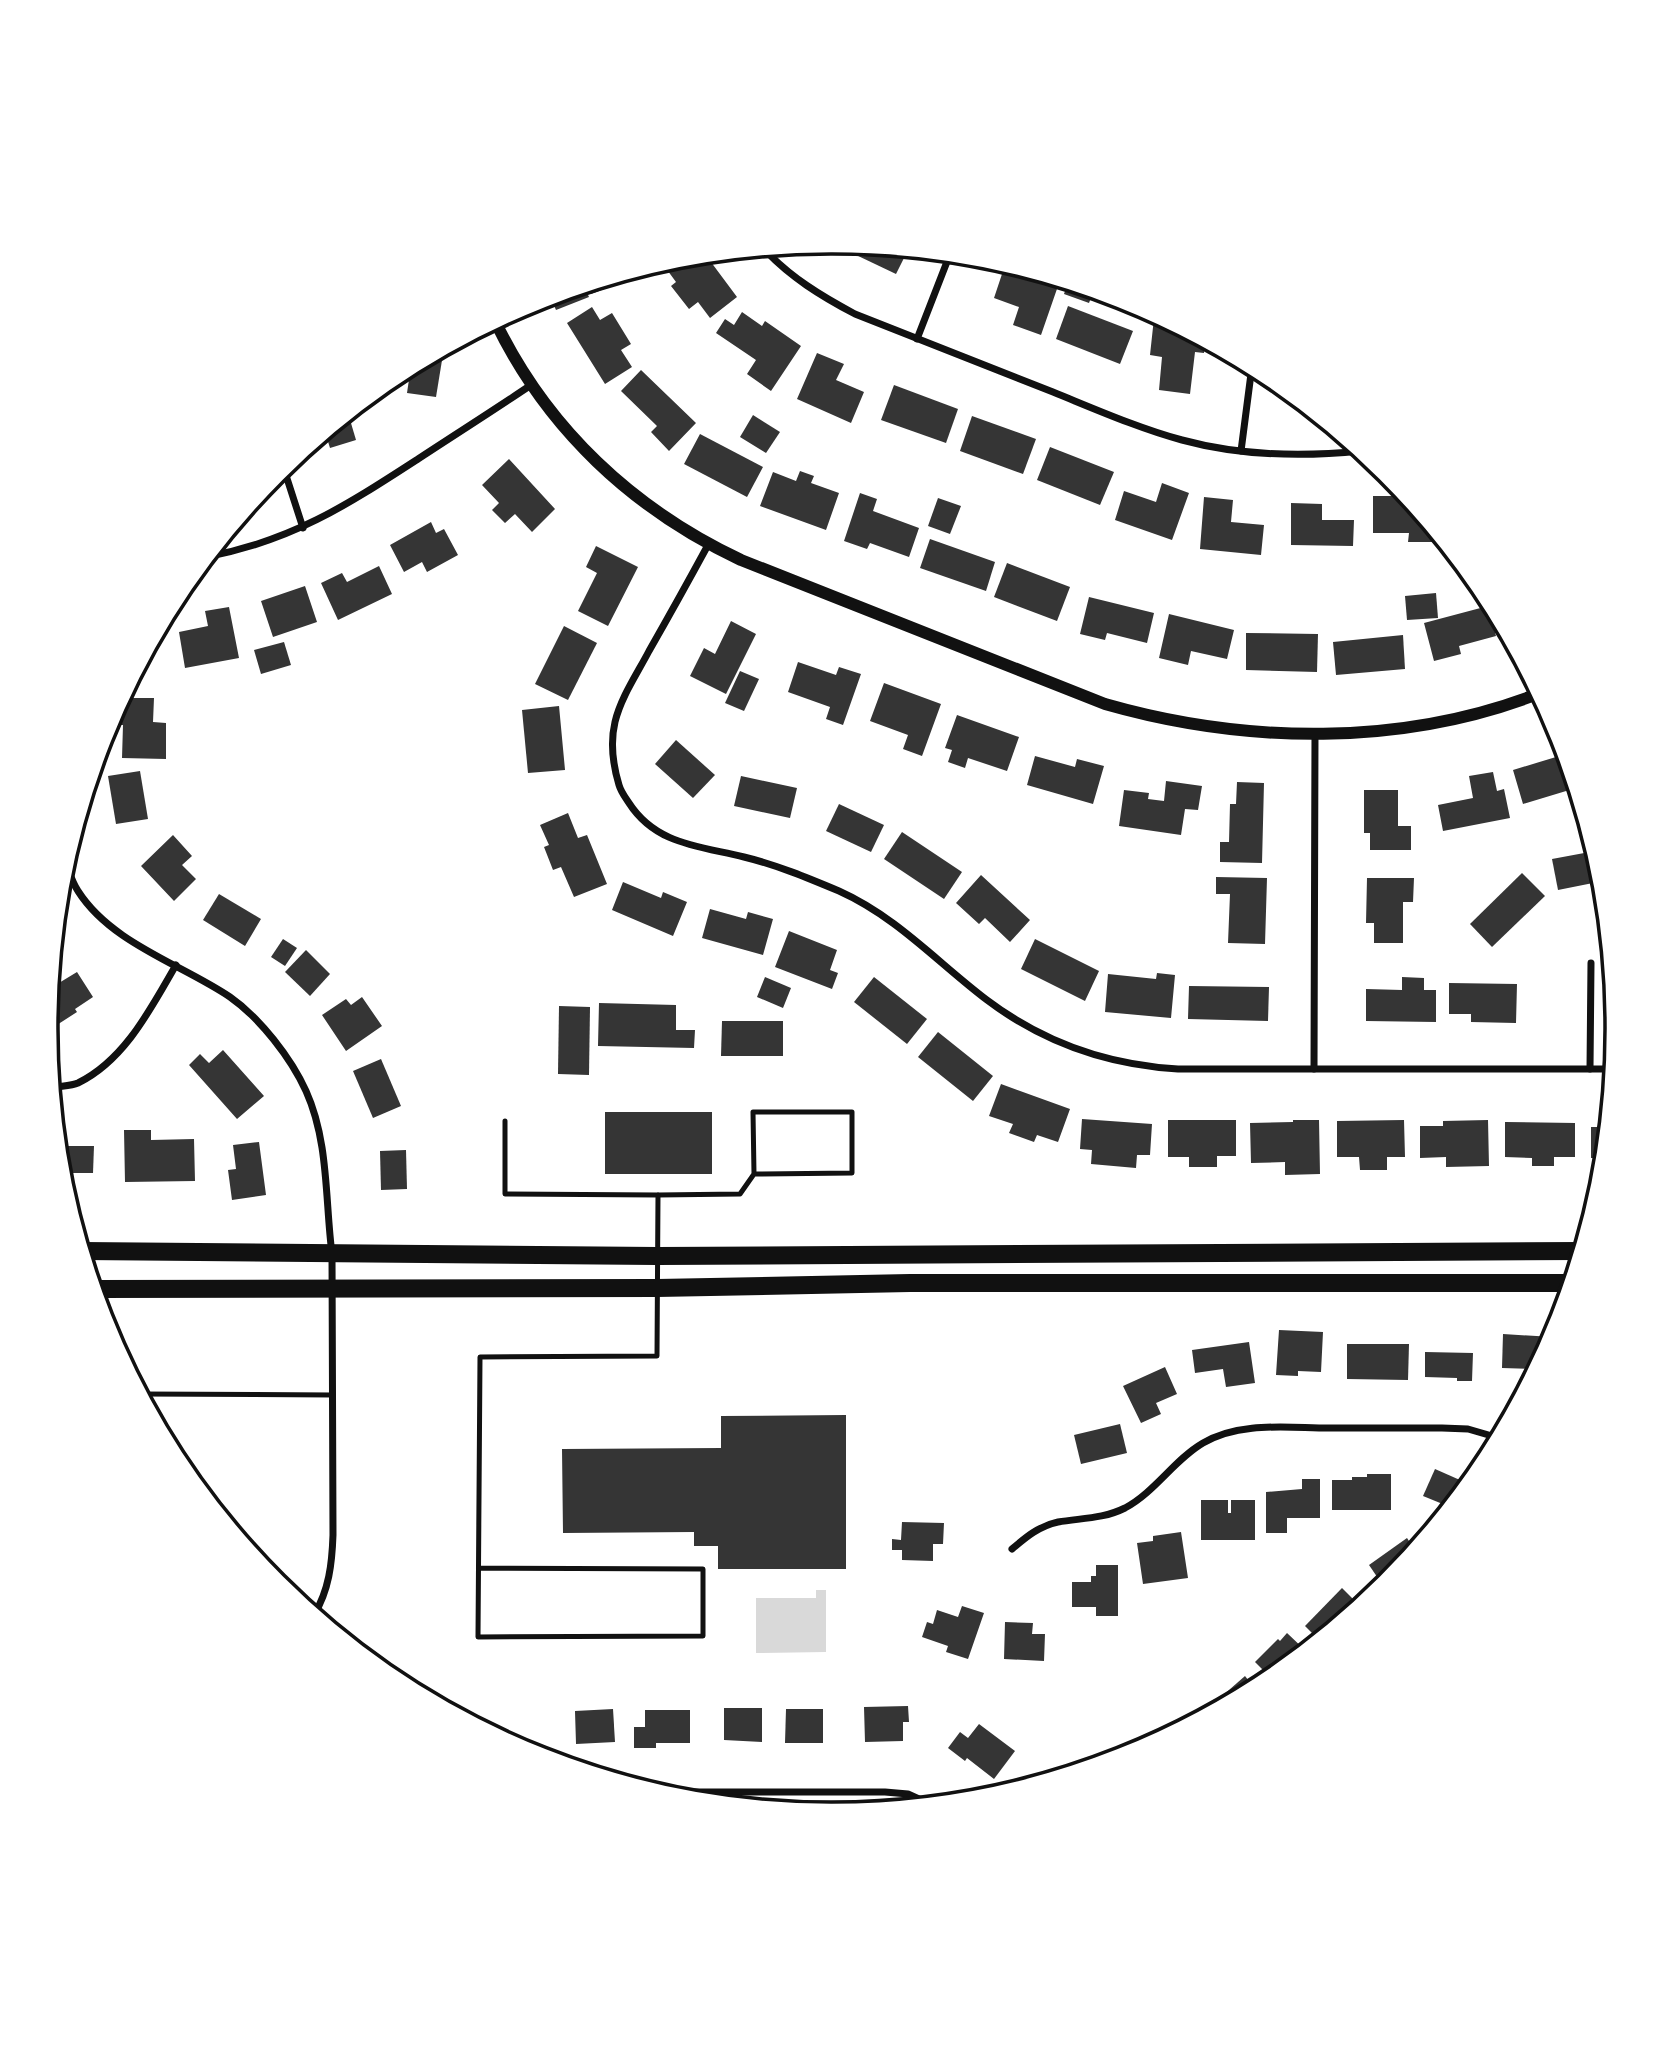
<svg xmlns="http://www.w3.org/2000/svg" width="1663" height="2056" viewBox="0 0 1663 2056" font-family="Ubuntu,sans-serif">
	<rect width="100%" height="100%" fill="#fff"/>
	<path fill="#d9d9d9" d="M816 1590H826V1652L756 1653V1598H816Z"/>
	<g fill="#353535">
		<path d="M834 242 908 250 896 274 833 244Z"/>
		<path d="M705 254 737 297 710 318 698 302 689 309 671 286 676 282 665 267 678 257Z"/>
		<path d="M1004 268 1058 286 1041 335 1013 325 1019 307 994 298Z"/>
		<path d="M623 274 626 281 591 294 587 285Z"/>
		<path d="M1068 282 1094 290 1089 303 1064 294Z"/>
		<path d="M584 286 589 297 556 310 550 296Z"/>
		<path d="M1068 306 1133 331 1120 364 1056 339Z"/>
		<path d="M592 307 600 320 612 313 631 344 621 350 632 367 605 384 567 323Z"/>
		<path d="M742 312 762 326 765 321 801 346 771 391 747 374 756 360 716 333 725 319 734 325Z"/>
		<path d="M1154 318 1165 319 1205 341 1204 353 1195 352 1190 394 1159 390 1162 357 1150 355Z"/>
		<path d="M444 348 436 397 407 393 411 366Z"/>
		<path d="M817 353 844 364 836 380 864 392 851 423 797 399Z"/>
		<path d="M641 370 696 423 669 451 651 432 657 426 621 391Z"/>
		<path d="M894 385 958 409 946 443 881 420Z"/>
		<path d="M348 413 356 440 330 448 325 432Z"/>
		<path d="M753 415 780 432 766 453 740 437Z"/>
		<path d="M972 416 1036 439 1023 474 960 451Z"/>
		<path d="M700 434 763 467 747 497 684 464Z"/>
		<path d="M1050 447 1114 472 1100 505 1037 480Z"/>
		<path d="M509 459 555 509 532 532 515 514 505 523 492 510 499 503 482 485Z"/>
		<path d="M800 471 814 476 811 483 839 493 826 530 760 506 773 472 796 481Z"/>
		<path d="M1162 483 1189 493 1172 540 1115 520 1124 491 1156 502Z"/>
		<path d="M860 493 877 499 873 511 919 528 909 557 870 543 867 549 844 541Z"/>
		<path d="M1373 496H1407L1437 533V542H1408L1409 533H1373Z"/>
		<path d="M1204 497 1233 500 1231 522 1264 525 1261 555 1200 549Z"/>
		<path d="M938 498 961 506 950 534 928 526Z"/>
		<path d="M1291 503 1322 504V520H1354L1353 546 1291 545Z"/>
		<path d="M431 522 436 533 444 529 458 555 427 572 422 562 404 572 390 545Z"/>
		<path d="M930 539 995 562 986 591 920 568Z"/>
		<path d="M596 546 638 567 608 626 578 611 597 573 586 567Z"/>
		<path d="M1007 563 1070 587 1057 621 994 597Z"/>
		<path d="M379 566 392 594 338 620 321 583 342 573 347 582Z"/>
		<path d="M305 586 317 622 273 637 261 601Z"/>
		<path d="M1436 593 1438 618 1407 620 1405 596Z"/>
		<path d="M1089 597 1154 613 1147 643 1107 633 1105 640 1080 634Z"/>
		<path d="M1488 606 1496 636 1459 646 1461 654 1434 661 1424 623Z"/>
		<path d="M229 607 239 658 185 668 179 632 208 626 205 611Z"/>
		<path d="M1169 614 1234 630 1227 659 1191 651 1188 665 1159 658Z"/>
		<path d="M731 621 756 634 726 694 690 676 704 648 715 654Z"/>
		<path d="M564 626 597 643 568 700 535 684Z"/>
		<path d="M1246 633 1318 634 1317 672 1246 670Z"/>
		<path d="M1403 635 1405 669 1336 675 1333 642Z"/>
		<path d="M154 637 155 653 145 654Z"/>
		<path d="M284 642 291 665 261 674 254 650Z"/>
		<path d="M798 662 836 675 839 667 861 674 843 725 826 719 830 707 788 692Z"/>
		<path d="M740 671 759 679 744 711 725 703Z"/>
		<path d="M884 683 941 704 922 756 903 749 908 735 870 721Z"/>
		<path d="M121 698H154L153 722 166 723V759L122 758 123 725H112V715Z"/>
		<path d="M559 706 565 770 528 773 522 710Z"/>
		<path d="M957 715 1019 737 1007 771 968 758 965 768 948 762 952 750 945 748Z"/>
		<path d="M676 740 715 775 693 798 655 764Z"/>
		<path d="M1035 756 1075 767 1077 759 1104 766 1093 804 1027 785Z"/>
		<path d="M1556 757 1559 767 1569 764 1576 788 1523 804 1513 770Z"/>
		<path d="M140 771 148 819 116 824 108 776Z"/>
		<path d="M1493 772 1497 791 1504 789 1510 818 1443 831 1438 805 1473 798 1469 776Z"/>
		<path d="M741 776 797 788 790 818 734 806Z"/>
		<path d="M1166 781 1202 786 1198 810 1185 809 1181 835 1119 826 1124 790 1149 793 1148 799 1164 801Z"/>
		<path d="M1237 782 1264 783 1262 863 1220 862V842H1229L1230 804H1236Z"/>
		<path d="M1364 790H1398V826H1411V850H1370V833H1364Z"/>
		<path d="M839 804 884 825 871 852 826 831Z"/>
		<path d="M568 813 578 838 587 835 607 884 574 897 561 867 553 870 544 847 549 845 540 825Z"/>
		<path d="M902 832 962 872 944 899 884 859Z"/>
		<path d="M173 835 192 856 182 865 196 879 174 901 141 866Z"/>
		<path d="M1595 851 1603 881 1558 890 1552 859Z"/>
		<path d="M1522 873 1545 896 1492 947 1470 924Z"/>
		<path d="M981 875 1030 920 1010 942 985 918 979 924 956 903Z"/>
		<path d="M1216 877 1267 878 1265 944 1228 943 1230 894H1216Z"/>
		<path d="M1367 878H1414L1413 902H1403V943H1374V923H1366Z"/>
		<path d="M623 882 661 898 663 892 687 902 673 936 612 910Z"/>
		<path d="M219 894 261 919 245 946 203 920Z"/>
		<path d="M710 909 746 919 748 912 773 919 763 955 702 938Z"/>
		<path d="M789 931 837 950 830 970 838 973 832 989 775 967Z"/>
		<path d="M283 939 297 948 285 966 271 957Z"/>
		<path d="M1035 939 1099 971 1085 1001 1021 969Z"/>
		<path d="M306 950 330 974 310 996 285 972Z"/>
		<path d="M77 972 93 997 75 1009 77 1012 46 1032 49 989Z"/>
		<path d="M1157 973 1175 975 1171 1018 1105 1012 1108 974 1156 979Z"/>
		<path d="M765 977 791 988 783 1008 757 997Z"/>
		<path d="M874 977 927 1019 907 1044 854 1002Z"/>
		<path d="M1402 977 1424 978V990H1436V1022L1366 1021V989L1402 990Z"/>
		<path d="M1449 983 1517 984 1516 1023 1471 1022V1014H1449Z"/>
		<path d="M1189 986 1269 987 1268 1021 1188 1019Z"/>
		<path d="M362 997 382 1026 346 1051 322 1015 346 999 351 1005Z"/>
		<path d="M599 1003 676 1005V1030H695L694 1048 598 1046Z"/>
		<path d="M559 1006 590 1007 589 1075 558 1074Z"/>
		<path d="M722 1021H783V1056H721Z"/>
		<path d="M938 1032 993 1076 973 1101 918 1057Z"/>
		<path d="M223 1050 264 1096 237 1119 189 1065 200 1054 209 1063Z"/>
		<path d="M381 1059 401 1106 373 1118 353 1071Z"/>
		<path d="M1001 1084 1070 1109 1058 1142 1037 1135 1034 1142 1009 1133 1013 1124 989 1116Z"/>
		<rect x="605" y="1112" width="107" height="62"/>
		<path d="M1082 1119 1152 1124 1150 1155H1137L1136 1168 1091 1164 1092 1150 1080 1149Z"/>
		<path d="M1168 1120H1236V1156H1217V1167H1189V1157H1168Z"/>
		<path d="M1293 1120H1319L1320 1174 1285 1175V1162L1251 1163 1250 1123 1293 1122Z"/>
		<path d="M1404 1120 1405 1157H1387V1170H1360L1359 1157H1337V1121Z"/>
		<path d="M1488 1120 1489 1166 1446 1167V1157L1420 1158V1126H1443V1121Z"/>
		<path d="M1505 1122 1575 1123V1157H1554V1166H1532V1158L1505 1157Z"/>
		<path d="M1591 1127H1608L1605 1158H1591Z"/>
		<path d="M124 1130H151V1140L194 1139 195 1181 125 1182Z"/>
		<path d="M259 1142 266 1195 232 1200 228 1170 236 1169 233 1145Z"/>
		<path d="M57 1146H94L93 1173H60Z"/>
		<path d="M406 1150 407 1189 381 1190 380 1151Z"/>
		<path d="M1279 1330 1323 1332 1321 1372 1298 1371V1376L1276 1375Z"/>
		<path d="M1503 1334 1553 1337 1536 1369 1502 1368Z"/>
		<path d="M1249 1342 1255 1383 1226 1387 1223 1369 1195 1373 1192 1350Z"/>
		<path d="M1347 1344H1409L1408 1380 1347 1379Z"/>
		<path d="M1425 1352 1473 1353 1472 1381H1457V1378L1425 1377Z"/>
		<path d="M1165 1367 1177 1394 1156 1403 1161 1414 1141 1423 1123 1386Z"/>
		<path d="M846 1415V1569H718V1546H694V1532L563 1533 562 1449 721 1448V1416Z"/>
		<path d="M1120 1424 1127 1453 1081 1464 1074 1435Z"/>
		<path d="M1435 1469 1469 1484 1450 1507 1423 1496Z"/>
		<path d="M1367 1474H1391V1510H1332V1480H1352V1477H1367Z"/>
		<path d="M1302 1479H1320V1518H1287V1533H1266V1492L1302 1489Z"/>
		<path d="M1201 1500H1228V1513H1231V1500H1255V1540H1201Z"/>
		<path d="M902 1522 944 1523 943 1544H933V1561L902 1560V1550H892V1539L901 1540Z"/>
		<path d="M1181 1532 1188 1578 1143 1584 1137 1543 1153 1541V1536Z"/>
		<path d="M1407 1538 1415 1550 1384 1587 1369 1565Z"/>
		<path d="M1096 1565H1118V1616H1096V1607H1072V1582H1091V1576H1096Z"/>
		<path d="M1342 1588 1360 1606 1319 1640 1305 1626Z"/>
		<path d="M962 1606 984 1613 968 1659 946 1652 948 1646 922 1637 927 1622 933 1624 937 1610 958 1617Z"/>
		<path d="M1005 1622 1033 1623 1032 1634H1045L1044 1661 1004 1659Z"/>
		<path d="M1287 1633 1306 1651 1272 1679 1255 1662 1278 1639 1280 1641Z"/>
		<path d="M1245 1676 1255 1689 1217 1709 1213 1704Z"/>
		<path d="M908 1706 909 1722H903V1741L865 1742 864 1707Z"/>
		<path d="M724 1708H762V1742L724 1740Z"/>
		<path d="M613 1709 615 1742 576 1744 575 1711Z"/>
		<path d="M786 1709H823V1743H785Z"/>
		<path d="M645 1710H690V1743H656V1748H634V1727H645Z"/>
		<path d="M979 1724 1015 1751 994 1779 967 1758 965 1761 948 1748 960 1732 968 1738Z"/>
		<path d="M514 1736 540 1757 509 1743Z"/>
	</g>
	<g fill="none" stroke-linecap="round" stroke-linejoin="round">
		<g stroke="#111" stroke-width="5">
			<path d="M658 1195 740 1194 754 1174 852 1173V1112H753L754 1174"/>
			<path d="M140 1394 333 1395"/>
			<path d="M479 1568 703 1569V1636L478 1637C479 1544 479 1450 480 1357L657 1356 658 1195 505 1194V1121"/>
		</g>
		<g stroke="#111" stroke-width="7">
			<path d="M764 249C790 277 821 296 855 314 921 340 987 366 1053 392 1095 409 1138 428 1182 440 1241 456 1302 457 1361 451"/>
			<path d="M917 339 950 254"/>
			<path d="M1241 451 1252 366"/>
			<path d="M283 466 303 528"/>
			<path d="M708 545C689 580 669 616 649 651 637 674 621 697 615 722 610 743 613 765 619 785 621 792 625 797 629 803 656 845 700 846 744 857 777 865 808 878 839 891 897 917 938 963 987 1000 1044 1043 1108 1065 1178 1069H1613"/>
			<path d="M206 557C292 541 347 505 418 459 456 434 494 410 531 385"/>
			<path d="M65 861C69 871 72 882 78 891 111 943 181 964 230 997 260 1018 291 1058 306 1091 329 1142 325 1200 332 1254L333 1535C332 1564 329 1590 314 1615"/>
			<path d="M1314 1069 1315 733"/>
			<path d="M1590 1069 1591 963"/>
			<path d="M51 1088C60 1086 71 1086 78 1083 125 1060 151 1008 176 965"/>
			<path d="M1012 1549C1026 1537 1039 1526 1058 1522 1081 1518 1103 1519 1125 1508 1155 1492 1174 1460 1203 1443 1240 1421 1288 1428 1329 1428 1367 1428 1404 1428 1442 1428L1468 1429 1499 1438"/>
			<path d="M654 1792H885L908 1794 930 1804"/>
		</g>
		<path stroke="#111" stroke-width="12" d="M495 321C547 429 633 509 741 560L1105 704C1245 744 1402 747 1540 693"/>
		<g stroke="#111" stroke-width="18">
			<path d="M82 1251 657 1256 1581 1251"/>
			<path d="M93 1289 657 1288 910 1283H1571"/>
		</g>
	</g>
	<path d="M0 0H1663V2056H0ZM831 254H832A773 773 0 0 1 1605 1027V1029A773 773 0 0 1 832 1802H831A773 773 0 0 1 58 1029V1027A773 773 0 0 1 831 254Z" fill="#fff" fill-rule="evenodd"/>
	<path fill="none" stroke="#111" stroke-width="3.5" d="M831 254H832A773 773 0 0 1 1605 1027V1029A773 773 0 0 1 832 1802H831A773 773 0 0 1 58 1029V1027A773 773 0 0 1 831 254Z"/>
</svg>
